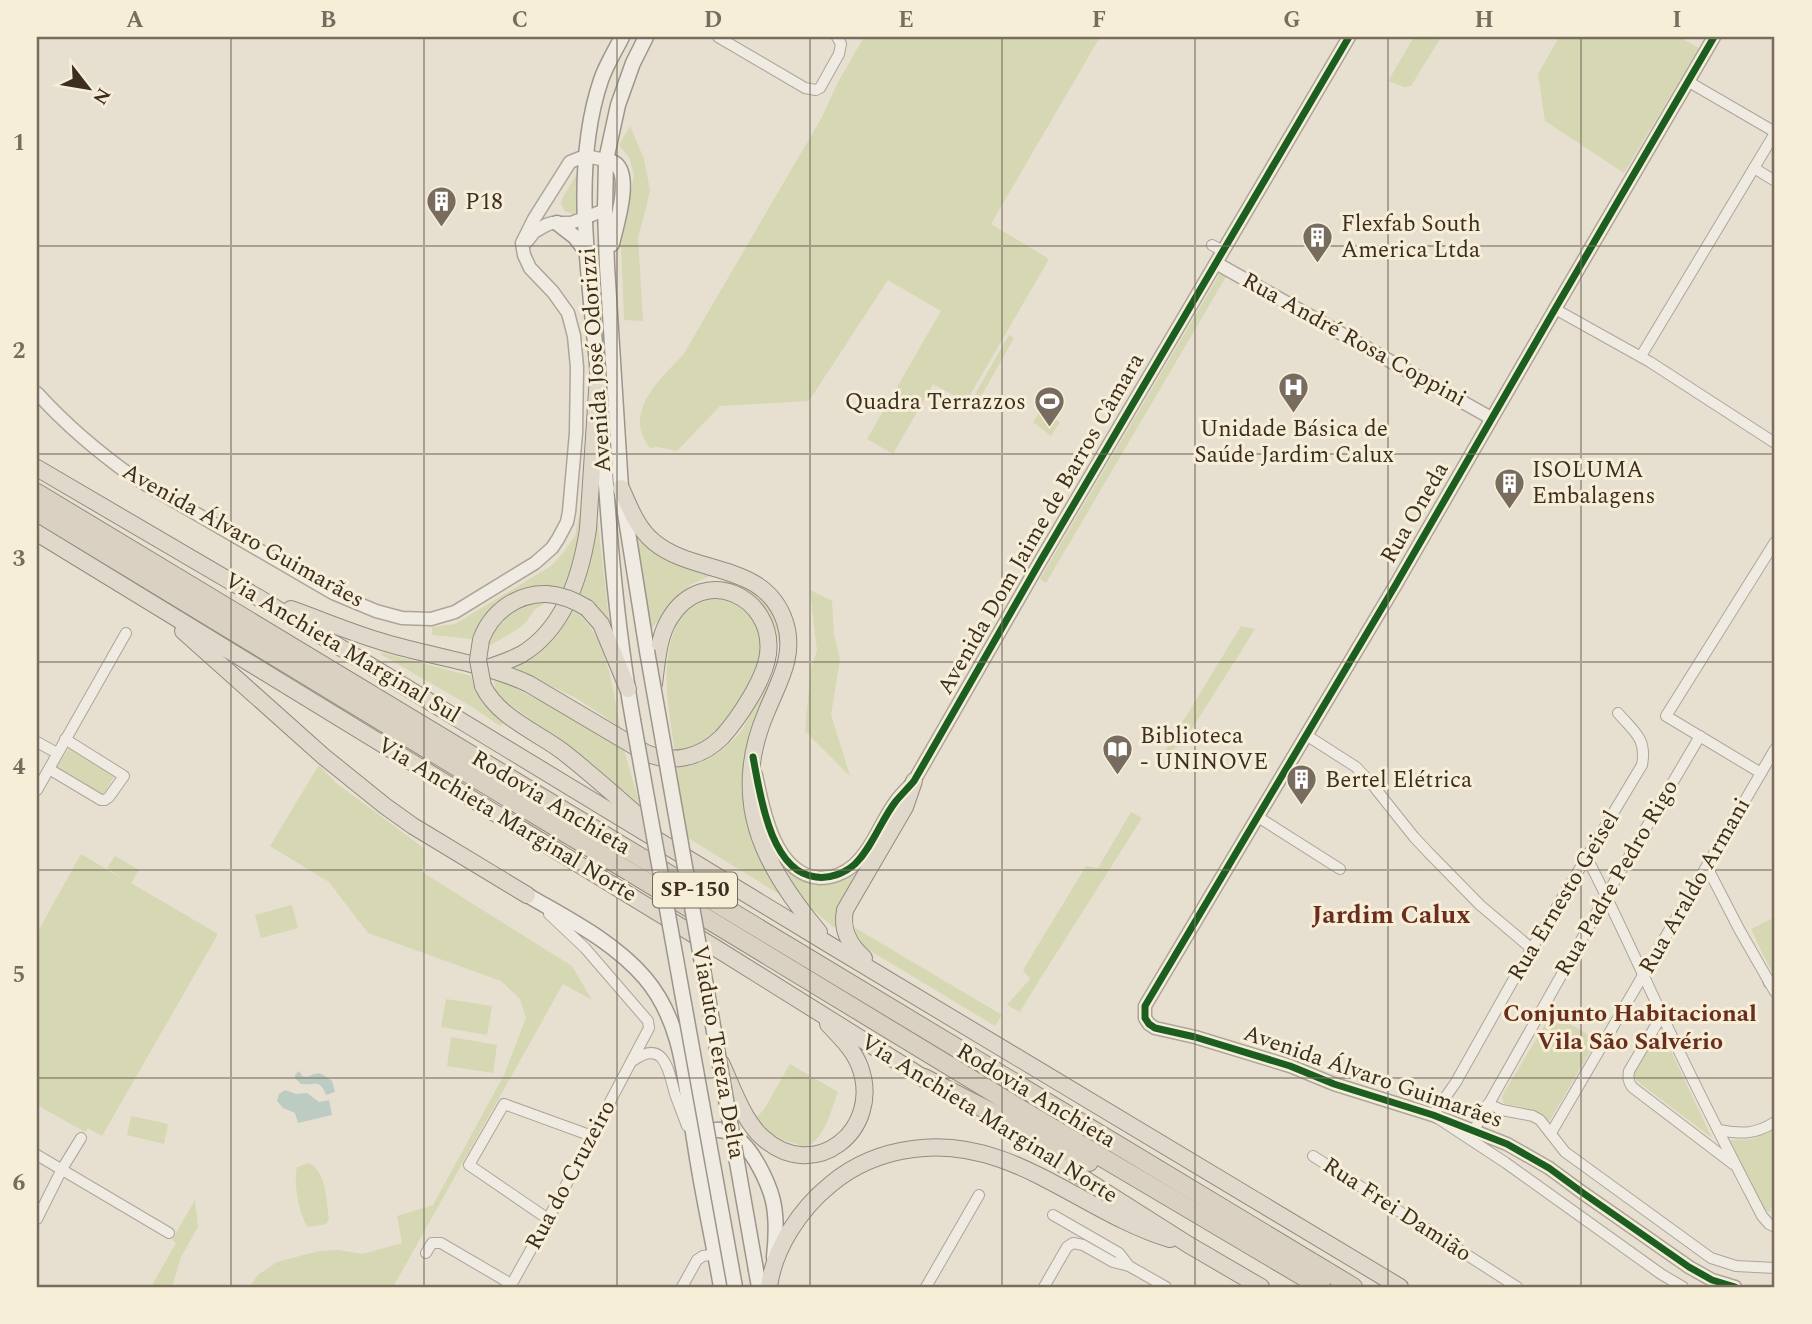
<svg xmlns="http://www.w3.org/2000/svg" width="1812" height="1324" viewBox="0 0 1812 1324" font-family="Spectral,serif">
	<rect width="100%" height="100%" fill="#e7e0d1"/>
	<g fill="#d6d7b3">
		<path d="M864 37H1100L991 224 1049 259 966 402 933 384 893 454 867 439 941 311 888 280 809 401 720 406 677 451 657 447 650 448C622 413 659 380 683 355L822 117 837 84Z"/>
		<path d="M1414 37H1441L1411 86 1404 87 1388 81Z"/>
		<path d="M1559 37H1685L1684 40 1699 48 1624 173 1545 121 1538 74Z"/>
		<path d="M630 126 644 159 650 190 645 212 638 237 643 321 624 320 621 245 634 175 629 157 619 145Z"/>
		<path d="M578 172 579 210 573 214 564 211 561 203 562 199 577 173Z"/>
		<path d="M1222 270 1227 275 1046 583 1040 579Z"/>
		<path d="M1009 335 1014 338 980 398 974 396Z"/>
		<path d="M1040 411 1060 422 1051 436 1033 422Z"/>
		<path d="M585 489C581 523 578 557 565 589 535 577 500 595 482 619 478 625 475 632 472 639L432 635V627L455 624 551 566 563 553 575 536Z"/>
		<path d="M597 515 609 620 598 606 576 592 592 517Z"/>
		<path d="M635 533 712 575 690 585 673 602 649 632Z"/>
		<path d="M728 576 743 582 773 606 785 651 749 750 782 896 685 836 676 766C682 765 691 766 697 764 712 760 735 741 743 728 747 722 749 715 753 709 762 693 773 679 778 661 781 654 779 643 777 635 770 605 751 590 723 582Z"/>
		<path d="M810 590 832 601 834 634 840 659 831 715 850 776 805 731 811 667 817 651Z"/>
		<path d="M709 599 729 600 749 610 762 631 763 657 727 726 697 747 675 751C669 711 660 670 674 631 675 628 676 624 678 621 684 610 698 604 709 599Z"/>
		<path d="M545 603 534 610 527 621 518 629 489 646C494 628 509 610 528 605 533 604 540 604 545 603Z"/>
		<path d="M572 608C608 635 612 686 620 727L578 699 509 666C540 651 556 640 572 608Z"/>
		<path d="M1241 626 1255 629 1183 743 1162 756Z"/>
		<path d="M380 652 471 676C478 699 485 708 505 723L500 726 472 707 382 655Z"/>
		<path d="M493 677 554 708 624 750 640 805 593 764 505 701 496 691Z"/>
		<path d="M69 748 115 775 103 795 56 768Z"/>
		<path d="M319 765 336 783 425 849 422 872 572 966 592 1000 563 984 393 1287H249L258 1275 277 1262 319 1251 338 1250 363 1254 402 1243 397 1216 433 1205 504 1075 526 1018 520 999 501 981 368 933 329 882 270 846Z"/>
		<path d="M1131 812 1142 818 1040 979 1020 1012 1007 1005 1030 979 1023 970 1086 866 1098 868Z"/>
		<path d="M81 854 126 881 107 868 115 856 139 870 131 883 218 934 102 1136 88 1128 85 1132 37 1105V933Z"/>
		<path d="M783 868C813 891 830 890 861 871L837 913 835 928 808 906Z"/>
		<path d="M292 905 298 928 261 938 255 915Z"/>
		<path d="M1775 917V975H1773L1751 929Z"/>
		<path d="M852 926 1002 1015 995 1026 854 941Z"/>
		<path d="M446 999 492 1006 487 1035 441 1027Z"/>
		<path d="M1552 1013 1597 1040 1549 1122 1521 1107 1505 1104 1503 1101 1502 1096Z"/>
		<path d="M1661 1030 1712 1138 1637 1081 1634 1076 1635 1070Z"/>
		<path d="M451 1037 497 1045 493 1073 447 1066Z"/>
		<path d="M790 1064 838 1092C831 1110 825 1139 806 1147 785 1141 768 1137 756 1117L763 1111Z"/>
		<path d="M131 1116 168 1124 164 1144 127 1135Z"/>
		<path d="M1773 1130V1202L1770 1212 1764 1210 1730 1140 1752 1139Z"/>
		<path d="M309 1163C327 1173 326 1200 329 1219L326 1224 309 1227C299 1219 293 1180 297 1167Z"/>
		<path d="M195 1200 198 1227 181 1257 172 1287H151L176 1243 172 1240Z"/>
	</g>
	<g fill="#bcccc2">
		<path d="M299 1071 302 1076 307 1077C320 1071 321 1073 332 1081L335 1092 326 1095C320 1078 314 1086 301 1084L295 1078V1075Z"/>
		<path d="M285 1090 296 1094 307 1093 319 1102 329 1100 332 1115 298 1123 295 1113 283 1108 277 1101 279 1094Z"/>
	</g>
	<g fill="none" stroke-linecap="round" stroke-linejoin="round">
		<defs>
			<g id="minor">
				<path d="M718 37 805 88 816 90 820 88 839 54 841 44 837 37"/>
				<path d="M1689 82 1775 132"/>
				<path d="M1754 168 1775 181"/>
				<path d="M1212 245 1223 251"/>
				<path d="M1555 309 1650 362 1775 443"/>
				<path d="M1641 356 1775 133"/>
				<path d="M1618 713C1634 732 1647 738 1642 765L1520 968 1456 1082 1433 1115 1506 1163 1661 1274 1683 1287"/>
				<path d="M1306 735 1356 767 1371 783 1414 837 1429 853 1480 905 1532 949"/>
				<path d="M37 742 57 753"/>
				<path d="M49 769 101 800H105L109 797 124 776 65 739"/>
				<path d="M1761 773 1666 716 1775 542"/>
				<path d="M37 790 126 633"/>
				<path d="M1258 817 1340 869"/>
				<path d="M1586 856C1613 908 1637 962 1662 1015 1693 1083 1728 1150 1762 1216L1769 1224 1775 1227"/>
				<path d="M1707 867 1739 929 1775 992"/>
				<path d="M1662 1015 1629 1071C1628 1078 1628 1081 1632 1087L1733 1164"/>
				<path d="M634 1060C665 1038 669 1073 675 1094 679 1105 683 1115 687 1126"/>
				<path d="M1488 1104 1502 1110 1533 1116 1540 1120 1565 1152 1711 1258 1736 1266 1775 1268"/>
				<path d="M1474 1130 1606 896 1700 736"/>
				<path d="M1718 1130C1742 1134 1754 1135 1775 1122"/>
				<path d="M1551 1133 1775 749"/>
				<path d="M37 1155 169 1233"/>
				<path d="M1313 1156 1517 1287"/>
				<path d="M1053 1215 1119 1253 1129 1266 1166 1287"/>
				<path d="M37 1219 62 1169 81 1138"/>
				<path d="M548 1219 469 1165 504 1104 592 1136"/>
				<path d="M426 1253 432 1243H441L511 1284"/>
				<path d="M510 1287 548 1219 649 1028 648 1021 585 948 549 914"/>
				<path d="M682 1287 697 1260 703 1256 716 1254"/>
				<path d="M926 1287 979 1195"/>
				<path d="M1044 1287 1067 1247 1073 1243 1083 1245 1113 1262 1129 1266"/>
			</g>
			<g id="tertiary">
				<path d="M1714 37 1555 309 1395 586 1145 1006V1018L1149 1024 1155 1028 1195 1037 1290 1066 1334 1084 1433 1115 1507 1144 1549 1168 1583 1193 1689 1267 1712 1280 1735 1287"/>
				<path d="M527 241 534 232 546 225 552 223H571L605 210"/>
				<path d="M1216 263 1491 418"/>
				<path d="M37 393C66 425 98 452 133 477L333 593 376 611 402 618 431 619 455 612 535 563 552 548 558 539 567 522 569 512 576 433 577 367 574 336 568 313 553 292 530 268 524 255 522 243 534 219 570 162 585 156 606 160"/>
				<path d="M756 775C763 810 775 875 820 878 832 878 845 873 854 865 873 848 881 821 896 801 901 794 908 788 914 781L1041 560 1349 37"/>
				<path d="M1770 982 1775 984"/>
			</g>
			<g id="secondary">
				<path d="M646 37 633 63 618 105 606 160 605 210 607 266 621 488 647 651"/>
				<path d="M606 160C610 161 614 162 617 165 631 180 616 226 612 244"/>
				<path d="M557 223 575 237 588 254"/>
				<path d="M599 388C592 290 569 174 601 80 606 65 615 51 622 37"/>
				<path d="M601 415C608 517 615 619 633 720"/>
				<path d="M527 895C568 919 613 941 645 978 685 1025 685 1087 695 1145 702 1193 713 1240 721 1287"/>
				<path d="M699 1139C733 1105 767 1175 773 1201 777 1219 776 1239 774 1257"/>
				<path d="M756 1270 759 1287"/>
			</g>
			<g id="trunk">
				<path d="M37 468 259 598 830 945 1400 1287"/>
				<path d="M621 488C630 508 637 528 654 542 695 576 765 561 785 622 796 656 778 683 766 713 729 800 763 866 819 932"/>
				<path d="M37 533 714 947 935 1085"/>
				<path d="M587 608 601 624 628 689"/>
				<path d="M291 609C322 620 352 633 383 642 431 657 482 662 529 684L644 752C671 765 701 758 722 737 739 718 765 679 768 654 775 597 704 563 670 618 658 637 657 662 654 684"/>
				<path d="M183 631 323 756 385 806 413 826 527 895"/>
				<path d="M481 640C491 612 517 593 547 594"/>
				<path d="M487 668C499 664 511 660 522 654 565 628 581 575 588 529L598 376"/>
				<path d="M483 686C498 717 535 731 562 751 593 775 621 801 650 826"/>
				<path d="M864 958C849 945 841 930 845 910L905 807 914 781"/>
				<path d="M721 1063C732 1086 743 1120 762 1137 814 1185 883 1130 860 1067 854 1050 840 1037 828 1024"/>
				<path d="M990 1119 1189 1245 1261 1287"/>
				<path d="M769 1287C774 1248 800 1209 831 1184 855 1164 882 1153 913 1149 1012 1135 1082 1213 1170 1239"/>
			</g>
			<g id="motorway">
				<path d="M37 493 1353 1287"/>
				<path d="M37 512 1027 1113 1321 1287"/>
				<path d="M924 1078 1089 1162"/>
			</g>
		</defs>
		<use href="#minor" stroke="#ada599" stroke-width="12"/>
		<use href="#tertiary" stroke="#ada599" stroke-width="15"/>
		<use href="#secondary" stroke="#9c958a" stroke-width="17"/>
		<use href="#trunk" stroke="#928b80" stroke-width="18"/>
		<use href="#motorway" stroke="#928b80" stroke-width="20"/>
		<use href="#minor" stroke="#efebe3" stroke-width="10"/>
		<use href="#tertiary" stroke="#efebe3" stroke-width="12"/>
		<use href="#secondary" stroke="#efebe3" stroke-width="14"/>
		<use href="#trunk" stroke="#e0d9cb" stroke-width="16"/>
		<use href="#motorway" stroke="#dad1c2" stroke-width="18"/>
		<defs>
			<g id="secondary-bridge">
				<path d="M647 651 756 1270"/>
				<path d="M633 720 735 1287"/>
			</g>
			<g id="trunk-bridge">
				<path d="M547 594C562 595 574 600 587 608"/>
				<path d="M481 640 478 660 483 686"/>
			</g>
		</defs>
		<use href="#secondary-bridge" stroke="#9c958a" stroke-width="17" stroke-linecap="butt"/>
		<use href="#trunk-bridge" stroke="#928b80" stroke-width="18" stroke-linecap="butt"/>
		<use href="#secondary-bridge" stroke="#efebe3" stroke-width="14"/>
		<use href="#trunk-bridge" stroke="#e0d9cb" stroke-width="16"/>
		<defs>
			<g id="cycleway">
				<path d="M1714 37 1555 309 1395 586 1145 1006V1018L1149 1024 1155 1028 1195 1037 1290 1066 1334 1084 1433 1115 1507 1144 1549 1168 1583 1193 1689 1267 1712 1280 1735 1287"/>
				<path d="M753 757C760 794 770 872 816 877 830 879 845 873 855 864 873 846 881 820 896 801 902 794 908 788 914 781L1041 560 1349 37"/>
			</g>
		</defs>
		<use href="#cycleway" stroke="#f7eed8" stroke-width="11"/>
		<use href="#cycleway" stroke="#1b5e20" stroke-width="7"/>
	</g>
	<path fill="none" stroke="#786c5e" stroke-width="2" stroke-opacity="0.55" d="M231 37V1287M424 37V1287M617 37V1287M810 37V1287M1002 37V1287M1195 37V1287M1388 37V1287M1581 37V1287M37 246H1775M37 454H1775M37 662H1775M37 870H1775M37 1078H1775"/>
	<defs>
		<symbol id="building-pin" viewBox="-11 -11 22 30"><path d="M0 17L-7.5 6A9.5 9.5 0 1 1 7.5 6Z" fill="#786c5e" stroke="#f7eed8"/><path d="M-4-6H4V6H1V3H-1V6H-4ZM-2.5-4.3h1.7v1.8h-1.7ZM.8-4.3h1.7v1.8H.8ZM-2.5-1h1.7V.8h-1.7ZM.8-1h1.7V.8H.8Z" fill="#fff"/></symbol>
		<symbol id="hospital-pin" viewBox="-11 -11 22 30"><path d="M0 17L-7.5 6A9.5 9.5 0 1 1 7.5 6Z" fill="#786c5e" stroke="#f7eed8"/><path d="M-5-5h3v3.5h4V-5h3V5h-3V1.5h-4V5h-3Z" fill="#fff"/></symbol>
		<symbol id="stadium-pin" viewBox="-11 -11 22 30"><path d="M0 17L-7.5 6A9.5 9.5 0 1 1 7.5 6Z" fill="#786c5e" stroke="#f7eed8"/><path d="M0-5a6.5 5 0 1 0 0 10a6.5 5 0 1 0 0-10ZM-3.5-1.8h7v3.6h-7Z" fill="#fff"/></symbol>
		<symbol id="library-pin" viewBox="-11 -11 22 30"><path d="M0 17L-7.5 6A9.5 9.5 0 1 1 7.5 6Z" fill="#786c5e" stroke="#f7eed8"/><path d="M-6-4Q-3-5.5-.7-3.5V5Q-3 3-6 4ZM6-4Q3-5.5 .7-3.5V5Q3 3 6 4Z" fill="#fff"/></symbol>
	</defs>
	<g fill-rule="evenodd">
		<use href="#building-pin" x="424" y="184" width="35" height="47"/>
		<use href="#building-pin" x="1300" y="220" width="35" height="47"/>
		<use href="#hospital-pin" x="1276" y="370" width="35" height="47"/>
		<use href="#stadium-pin" x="1032" y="384" width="35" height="47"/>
		<use href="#building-pin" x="1492" y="466" width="35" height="47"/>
		<use href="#library-pin" x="1100" y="732" width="35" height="47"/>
		<use href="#building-pin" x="1284" y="762" width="35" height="47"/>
	</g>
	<g text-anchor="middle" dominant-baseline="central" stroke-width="6" stroke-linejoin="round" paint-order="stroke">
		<rect fill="#f7eed8" stroke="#756857" stroke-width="2" x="653" y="872.5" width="84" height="35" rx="5"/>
		<g font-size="21" font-weight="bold" fill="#3d2e20">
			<text x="695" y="890">SP-150</text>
		</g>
		<g font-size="23" fill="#3d2e20" stroke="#f7eed8" text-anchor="start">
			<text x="465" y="202">P18</text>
			<text x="1341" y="224">Flexfab South<tspan x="1341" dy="26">America Ltda</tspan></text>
			<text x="1026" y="402" text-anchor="end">Quadra Terrazzos</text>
			<text x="1294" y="429" text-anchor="middle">Unidade Básica de<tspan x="1294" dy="26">Saúde Jardim Calux</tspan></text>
			<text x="1532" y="470">ISOLUMA<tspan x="1532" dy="26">Embalagens</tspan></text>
			<text x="1140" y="736">Biblioteca<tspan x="1140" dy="26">- UNINOVE</tspan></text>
			<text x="1325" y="780">Bertel Elétrica</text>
		</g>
		<g font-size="23" fill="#3d2e20" stroke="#f7eed8">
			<text transform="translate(1354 340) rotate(29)">Rua André Rosa Coppini</text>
			<text transform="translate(596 360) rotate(-94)">Avenida José Odorizzi</text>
			<text transform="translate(1415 513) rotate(-60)">Rua Oneda</text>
			<text transform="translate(1041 524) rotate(-60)">Avenida Dom Jaime de Barros Câmara</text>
			<text transform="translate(243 536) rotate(29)">Avenida Álvaro Guimarães</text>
			<text transform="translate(342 648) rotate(31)">Via Anchieta Marginal Sul</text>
			<text transform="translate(551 803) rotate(31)">Rodovia Anchieta</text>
			<text transform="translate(507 820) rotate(31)">Via Anchieta Marginal Norte</text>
			<text transform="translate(1617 878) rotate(-60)">Rua Padre Pedro Rigo</text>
			<text transform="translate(1695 886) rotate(-60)">Rua Araldo Armani</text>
			<text transform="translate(1564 896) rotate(-59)">Rua Ernesto Geisel</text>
			<text transform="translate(718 1052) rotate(80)">Viaduto Tereza Delta</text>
			<text transform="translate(1373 1077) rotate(19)">Avenida Álvaro Guimarães</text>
			<text transform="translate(1036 1096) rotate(31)">Rodovia Anchieta</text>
			<text transform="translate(989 1119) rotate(32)">Via Anchieta Marginal Norte</text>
			<text transform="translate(571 1175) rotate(-62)">Rua do Cruzeiro</text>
			<text transform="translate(1397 1210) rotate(33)">Rua Frei Damião</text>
		</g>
		<g font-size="24" font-weight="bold" fill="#6b2e1e" stroke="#f7eed8">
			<text x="1630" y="1014">Conjunto Habitacional<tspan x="1630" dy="28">Vila São Salvério</tspan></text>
		</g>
		<g font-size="26" font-weight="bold" fill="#6b2e1e" stroke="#f7eed8">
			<text x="1391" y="915">Jardim Calux</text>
		</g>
	</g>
	<rect width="1812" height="1324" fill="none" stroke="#f7eed8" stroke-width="77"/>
	<g transform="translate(88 88) rotate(121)" stroke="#f7eed8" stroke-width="5" paint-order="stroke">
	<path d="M0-5L12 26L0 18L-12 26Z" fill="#3d2e20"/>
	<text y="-10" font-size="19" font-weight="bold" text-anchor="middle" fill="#3d2e20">N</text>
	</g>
	<rect x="38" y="38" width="1735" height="1248" fill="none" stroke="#786c5e" stroke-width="2.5"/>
	<g font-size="23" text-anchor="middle" font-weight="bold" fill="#786c5e">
		<text x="135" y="27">A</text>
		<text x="328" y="27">B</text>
		<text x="520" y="27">C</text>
		<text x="713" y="27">D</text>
		<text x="906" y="27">E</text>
		<text x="1099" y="27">F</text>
		<text x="1292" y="27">G</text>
		<text x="1484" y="27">H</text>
		<text x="1677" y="27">I</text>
		<text x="19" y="150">1</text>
		<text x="19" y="358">2</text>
		<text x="19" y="566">3</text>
		<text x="19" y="774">4</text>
		<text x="19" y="982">5</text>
		<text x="19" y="1190">6</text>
	</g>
</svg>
